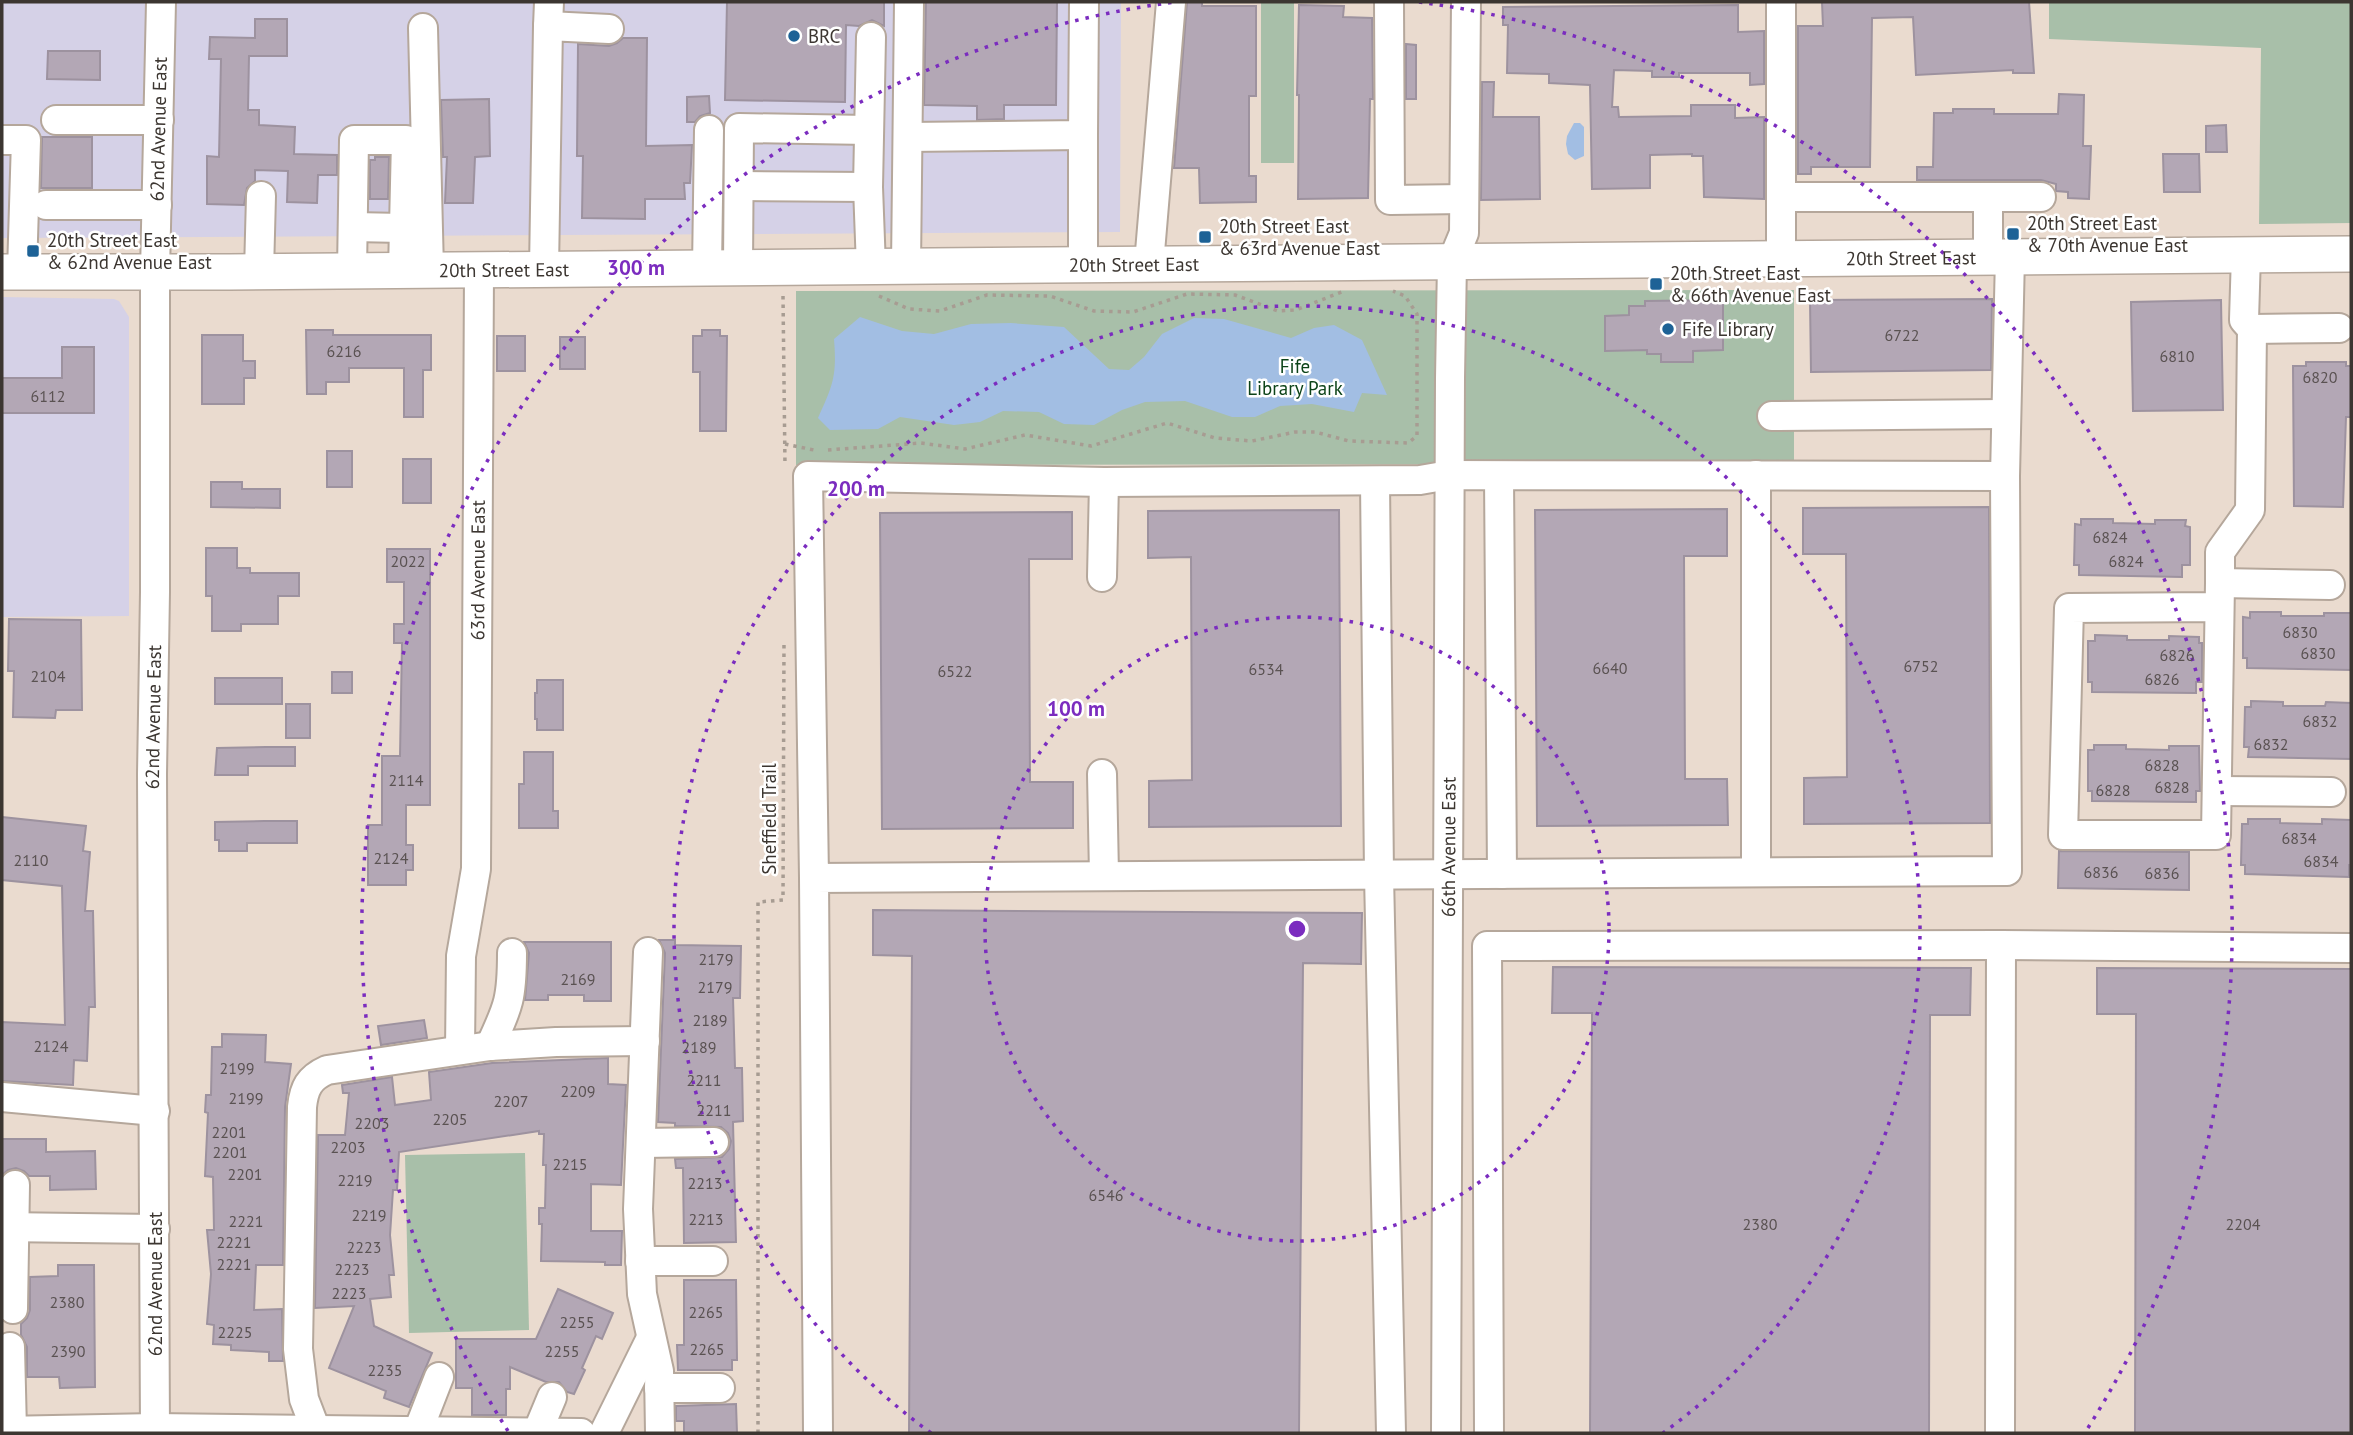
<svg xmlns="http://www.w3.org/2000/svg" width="2353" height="1435" viewBox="0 0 2353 1435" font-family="'PT Sans',sans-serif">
	<rect width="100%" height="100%" fill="#eadbcf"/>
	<g fill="#d5d1e7">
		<path d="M2 2H1121L1120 232 2 238Z"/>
		<path d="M2 297 114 299 119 301 129 317V616L2 617Z"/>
	</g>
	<g fill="#a8bfa9">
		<rect x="1261" y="2" width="33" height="161"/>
		<path d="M2049 2H2351V223L2259 224 2261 48 2049 39Z"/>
		<path d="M1794 290V464L796 465V291Z"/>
		<path d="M525 1153 529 1330 409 1333 405 1155Z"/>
	</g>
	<g fill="#a2bee3">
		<path d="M1574 123H1580L1584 127V156L1575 160 1568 154 1566 144 1567 136Z"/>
		<path d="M860 317 902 331 934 334 971 324 1011 323 1064 327 1109 369 1129 370 1144 357 1162 334 1194 318 1224 319 1291 338 1314 328 1334 325 1362 340 1387 395 1362 393 1354 412 1312 404 1280 406 1255 417H1232L1185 401 1145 402 1122 410 1094 425 1064 424 1039 412 1003 411 980 422 954 425 900 417 878 429 830 430 818 418C833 385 837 376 834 339Z"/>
	</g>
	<g fill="#b3a7b5" stroke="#9d929f" stroke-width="2">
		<path d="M727 2H884V26L872 20 859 26 846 25 845 102 725 100Z"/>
		<path d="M926 2H1057L1056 105H1004V119L977 120V106L924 105Z"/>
		<path d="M1187 2H1202V6H1256V96H1249V176H1256V202L1200 203 1199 168H1174Z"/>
		<path d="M1822 2H2029L2034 73H2013V70L1916 75 1913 17 1872 18 1870 167H1811V174H1798V26H1823Z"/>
		<path d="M1299 5 1344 6 1343 17 1372 18 1373 99H1370L1368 198 1298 199 1299 95H1297Z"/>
		<path d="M1738 5V32L1764 31V84L1750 85V73H1679V77H1652V71L1614 70 1612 107H1618L1619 117 1691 116V105H1735V118L1764 117V199L1704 197 1703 156H1692V154L1650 155V188L1592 189 1590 85 1549 83V74L1507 73 1508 25H1503V7Z"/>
		<path d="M255 19H287V56H249L248 110H259V125L295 127 294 154 337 155V175H318L317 203 287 202 288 171 255 170V181L247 188 244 205 207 204V156L219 157 221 59H209L210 37 255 38Z"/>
		<path d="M623 38H647L646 146 692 145 690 183H684L685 199H645V219L582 218 583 156H577L578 44 609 46 617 43Z"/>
		<path d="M1406 44 1416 45V99H1406Z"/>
		<path d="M48 51H100V80L47 79Z"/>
		<path d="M1482 82H1494L1493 117H1539L1540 199 1481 200Z"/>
		<path d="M2059 94 2084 95 2083 146H2091L2089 199 2068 198V192L2056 191V184L2041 180H1917V167H1933L1934 113H1953V109H1994V114H2058Z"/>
		<path d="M709 96 710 113 700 116 695 122H687V97Z"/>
		<path d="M489 99 490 156 475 157 473 203H445L447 157H443L441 100Z"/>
		<path d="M2226 125 2227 152H2206V126Z"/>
		<path d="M42 137H92V188H41Z"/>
		<path d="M2163 154H2199L2200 192H2164Z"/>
		<path d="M375 157H389L388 199H370V160H375Z"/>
		<path d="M1992 299 1991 370 1811 372 1810 300Z"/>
		<path d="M1723 300V350L1693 351V362H1661V354H1647V350L1605 351V316L1629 315V306H1645V301Z"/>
		<path d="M2221 300 2223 410 2133 411 2131 302Z"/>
		<path d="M306 330H333V335H431V370H423V417H404V368H349V382H326V394H307Z"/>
		<path d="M702 330H720V336H727L726 431H700V372H693V336H702Z"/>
		<path d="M202 335H243V361H255V378H244V404H202Z"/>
		<rect x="497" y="336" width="28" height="35"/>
		<rect x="560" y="337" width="25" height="32"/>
		<path d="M62 347H94V413H2V378H62Z"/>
		<path d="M2306 362H2346V366H2351V417H2346L2343 507 2294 506 2293 366H2306Z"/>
		<rect x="327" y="451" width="25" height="36"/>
		<rect x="403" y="459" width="28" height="44"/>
		<path d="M211 482H242V489H280V508L211 507Z"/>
		<path d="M1989 507 1990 823 1804 824V778L1847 777 1846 554H1803V508Z"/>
		<path d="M1727 509V556H1684L1685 779H1727L1728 825 1537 826 1535 510Z"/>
		<path d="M1339 510 1341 826 1149 827V781L1192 780 1191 557 1148 558V511Z"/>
		<path d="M1072 512V559H1029L1030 782H1073V828L882 829 880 513Z"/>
		<path d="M2081 519H2113V523L2155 524V520H2186L2185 526 2190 527V565H2182V577L2079 575V565H2074L2075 524 2081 525Z"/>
		<path d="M206 548H237V568H250V573H299V596H278V624H241V631H212V596H206Z"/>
		<path d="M387 549H430V805H406V845H413V870H406V885H368V825H382V756H400L402 643H394V624H404V582H387Z"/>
		<path d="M2250 612H2281V616H2324V613H2351V670L2247 668V658H2243V617L2250 618Z"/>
		<path d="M9 619 81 620 82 710H56L55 718 13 717 14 671H8Z"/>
		<path d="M2095 635 2127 636V640H2169V636L2199 637V643H2202V682H2196V693L2092 692V682H2088V641H2095Z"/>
		<rect x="332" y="672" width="20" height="21"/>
		<rect x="215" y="678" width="67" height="26"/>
		<path d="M537 680H563V730H537V719H535V693H537Z"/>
		<path d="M2251 701 2283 702V706H2325L2326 702 2351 703V759L2248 757 2249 747H2244L2245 707H2251Z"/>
		<rect x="286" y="704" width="24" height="34"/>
		<path d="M2094 745H2126V749L2169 750V746H2199L2200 791H2196V802L2092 801V791H2088V750H2094Z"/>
		<path d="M266 747H295V766H248V775H215L217 748Z"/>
		<path d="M524 752H553V811H558V828H519V784H524Z"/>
		<path d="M2 817 86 826 83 851 90 852 85 911H93L95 1007H89L87 1061 74 1060 73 1085 2 1081V1022L65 1025 62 886 2 880Z"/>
		<path d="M2248 819H2280V823L2322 824V819L2351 820V865H2349V877L2245 874V865H2241L2242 824H2248Z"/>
		<path d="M264 821H297V843H247V851H219V840H215V822Z"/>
		<path d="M2059 851 2189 852V890L2058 888Z"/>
		<path d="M873 910 1362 913 1361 964 1303 963 1299 1433H909L912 956 873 955Z"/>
		<path d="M659 940H675V945L741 946 740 998H733L735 1068H742L743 1121 733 1122 736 1242 684 1243 683 1168H676L675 1159 722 1157 729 1149 731 1141 728 1133 721 1127 675 1126V1123L658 1122 665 953Z"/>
		<path d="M524 942H611V1001H584V995H548V1000H525L529 953Z"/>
		<path d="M1553 967 1971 968 1970 1015H1930L1929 1433H1590L1592 1013H1552Z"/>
		<path d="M2097 968 2351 969V1433H2135L2136 1014H2097Z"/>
		<path d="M424 1020 427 1038 381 1045 378 1026Z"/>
		<path d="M222 1034 266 1035 265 1062 291 1064 285 1107 283 1265H256L254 1310 282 1309 283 1361H269V1352L231 1350V1345L213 1344 214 1325 207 1324 211 1274 207 1230H214L213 1177 205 1176 208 1113 205 1112 206 1095H211L212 1047H222Z"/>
		<path d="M608 1058V1084L626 1085 621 1185 591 1184V1231H622L621 1265H605V1262L541 1261 542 1224H539V1208H545L546 1165H543L544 1134H539V1131L399 1152 397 1190H393L390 1235 394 1275H389L391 1297 370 1299 374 1326 432 1353 409 1407 384 1398 386 1391 329 1368 354 1306 315 1308 318 1135H345L349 1093H343L342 1085 392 1077 395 1105 431 1100 429 1072 492 1063Z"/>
		<path d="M2 1139H46V1152L95 1151 96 1189 50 1190V1176H29L24 1171 16 1168 8 1170 2 1175Z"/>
		<path d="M58 1265H94L95 1387 60 1388 59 1377H27V1347L21 1335V1324L27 1318 30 1310V1277L58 1276Z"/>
		<path d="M684 1280H736L737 1360H732V1370H678L677 1345H684Z"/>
		<path d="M558 1289 613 1313 602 1339 596 1336 582 1368 585 1370 574 1394 567 1392 559 1382H546L510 1367V1389H506V1415H472V1388H456V1339H536Z"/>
		<path d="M736 1404 737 1433H684V1421H676V1406Z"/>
	</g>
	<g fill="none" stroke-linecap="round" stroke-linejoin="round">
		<defs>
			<g id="minor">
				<path d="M1389 2 1390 200 1464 199"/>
				<path d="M1781 2V259"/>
				<path d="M548 26 549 2"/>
				<path d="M423 28 429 270"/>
				<path d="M871 37 868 187 871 267"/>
				<path d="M56 120H159"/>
				<path d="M908 137 1083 135 1084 2"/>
				<path d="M2 140H26L22 272"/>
				<path d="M740 186 868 187"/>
				<path d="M1781 197H2041"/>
				<path d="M1988 197V257"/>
				<path d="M46 205H157"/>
				<path d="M353 227 403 228"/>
				<path d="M2246 254 2244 320 2252 329 2339 328"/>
				<path d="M1149 264 1171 2"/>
				<path d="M1083 265V135"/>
				<path d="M906 266 909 2"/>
				<path d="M707 268 709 130"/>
				<path d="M738 268 739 128 869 130"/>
				<path d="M544 269 548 26 609 29"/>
				<path d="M352 271 354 140H406L403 271"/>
				<path d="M259 272 261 196"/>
				<path d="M1772 416 2005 414"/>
				<path d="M1756 475V872"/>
				<path d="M1499 476 1502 874"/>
				<path d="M2005 476 2010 256"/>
				<path d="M1375 481 1379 875 1391 1433"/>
				<path d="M1102 577 1104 482"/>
				<path d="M2220 583 2330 585"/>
				<path d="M2219 607 2069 608 2063 835H2216L2220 583V552L2250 510 2252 329"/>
				<path d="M1102 774 1104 875"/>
				<path d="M2217 791 2331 792"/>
				<path d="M814 878 2007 871 2005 476 1449 475 1420 480 1104 482 808 476 814 878 818 1433"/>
				<path d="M648 952 638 1209 642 1294 659 1371 660 1433"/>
				<path d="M490 1046C509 1006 512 997 512 953"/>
				<path id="s1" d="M460 1050 461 956 476 869 479 270"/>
				<path d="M2 1097 155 1111"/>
				<path d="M641 1143 714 1142"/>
				<path d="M2 1227 155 1229"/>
				<path d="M640 1261H713"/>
				<path d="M13 1309 15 1185"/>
				<path d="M10 1347 12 1431"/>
				<path d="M659 1388H720"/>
				<path d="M2 1431 155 1428 581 1433"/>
				<path d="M418 1431 439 1377"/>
				<path id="s2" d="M155 1433 152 774 155 592V272L161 2"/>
				<path d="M317 1433 304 1399 298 1349 302 1107C304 1088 309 1078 327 1070L490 1046 556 1042 645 1041"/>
				<path d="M537 1433 552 1397"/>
				<path d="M604 1433 651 1338"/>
				<path id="s3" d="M1446 1433 1450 378 1452 262 1464 233 1466 2"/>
				<path d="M1489 1433 1487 946 2001 945 2351 948"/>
				<path d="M2000 1433 2001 945"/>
			</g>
			<g id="major">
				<path id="s4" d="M2 272H229L2351 254"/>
			</g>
		</defs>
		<use href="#minor" stroke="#b5a79b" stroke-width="32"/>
		<use href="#major" stroke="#b5a79b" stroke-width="38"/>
		<g stroke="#a79c92" stroke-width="3.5" stroke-dasharray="3.5 5" stroke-linecap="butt">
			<path d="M783 296 785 466"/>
			<path d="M879 296 909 309 940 311 987 295 1050 296 1094 311 1133 312 1187 294 1235 295 1278 311 1296 310 1344 291"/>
			<path d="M785 444 814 450"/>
			<path d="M828 450 921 443 965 449 1025 435 1091 446 1167 423 1215 438 1252 441 1295 432H1315L1349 441 1408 443 1417 436V314L1405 296 1393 291"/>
			<path d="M758 1433V902L783 900 784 642"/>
		</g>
		<use href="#minor" stroke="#fff" stroke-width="28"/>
		<use href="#major" stroke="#fff" stroke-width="35"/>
	</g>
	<g fill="none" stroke="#7b2cbf" stroke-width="3.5" stroke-dasharray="3.5 7">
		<circle cx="1297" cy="929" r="312"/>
		<path d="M931 1433A623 623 0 1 1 1663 1433"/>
		<path d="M508 1431A935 935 0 0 1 1175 2M1419 2A935 935 0 0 1 2086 1431"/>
	</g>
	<g fill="#1d6296" stroke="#fff" stroke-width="2.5">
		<circle cx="794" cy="36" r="7"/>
		<rect x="2006" y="227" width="14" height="14" rx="3.5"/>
		<rect x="1198" y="230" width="14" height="14" rx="3.5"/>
		<rect x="26" y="244" width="14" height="14" rx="3.5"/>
		<rect x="1649" y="277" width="14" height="14" rx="3.5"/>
		<circle cx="1668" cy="329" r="7"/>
	</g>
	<g text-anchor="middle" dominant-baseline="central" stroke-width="5" stroke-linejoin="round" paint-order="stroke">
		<g font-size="16" fill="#5a5252">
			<text x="1902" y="335">6722</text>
			<text x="344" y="351">6216</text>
			<text x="2177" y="356">6810</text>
			<text x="2320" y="377">6820</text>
			<text x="48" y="396">6112</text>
			<text x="2110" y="537">6824</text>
			<text x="408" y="561">2022</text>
			<text x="2126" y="561">6824</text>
			<text x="2300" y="632">6830</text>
			<text x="2318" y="653">6830</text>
			<text x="2177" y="655">6826</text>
			<text x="1921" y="666">6752</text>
			<text x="1610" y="668">6640</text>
			<text x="1266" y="669">6534</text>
			<text x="955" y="671">6522</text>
			<text x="48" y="676">2104</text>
			<text x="2162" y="679">6826</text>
			<text x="2320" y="721">6832</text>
			<text x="2271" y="744">6832</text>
			<text x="2162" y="765">6828</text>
			<text x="406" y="780">2114</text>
			<text x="2172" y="787">6828</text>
			<text x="2113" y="790">6828</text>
			<text x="2299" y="838">6834</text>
			<text x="391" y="858">2124</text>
			<text x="31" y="860">2110</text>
			<text x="2321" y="861">6834</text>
			<text x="2101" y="872">6836</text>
			<text x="2162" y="873">6836</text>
			<text x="716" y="959">2179</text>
			<text x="578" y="979">2169</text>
			<text x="715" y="987">2179</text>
			<text x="710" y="1020">2189</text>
			<text x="51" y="1046">2124</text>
			<text x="699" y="1047">2189</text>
			<text x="237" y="1068">2199</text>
			<text x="704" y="1080">2211</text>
			<text x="578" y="1091">2209</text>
			<text x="246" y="1098">2199</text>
			<text x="511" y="1101">2207</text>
			<text x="714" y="1110">2211</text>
			<text x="450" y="1119">2205</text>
			<text x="372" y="1123">2203</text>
			<text x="229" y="1132">2201</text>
			<text x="348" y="1147">2203</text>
			<text x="230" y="1152">2201</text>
			<text x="570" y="1164">2215</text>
			<text x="245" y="1174">2201</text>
			<text x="355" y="1180">2219</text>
			<text x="705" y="1183">2213</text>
			<text x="1106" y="1195">6546</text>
			<text x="369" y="1215">2219</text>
			<text x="706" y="1219">2213</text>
			<text x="246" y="1221">2221</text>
			<text x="1760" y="1224">2380</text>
			<text x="2243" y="1224">2204</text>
			<text x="234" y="1242">2221</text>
			<text x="364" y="1247">2223</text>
			<text x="234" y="1264">2221</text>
			<text x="352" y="1269">2223</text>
			<text x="349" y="1293">2223</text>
			<text x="67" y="1302">2380</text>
			<text x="706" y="1312">2265</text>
			<text x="577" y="1322">2255</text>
			<text x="235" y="1332">2225</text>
			<text x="707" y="1349">2265</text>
			<text x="68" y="1351">2390</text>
			<text x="562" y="1351">2255</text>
			<text x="385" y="1370">2235</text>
		</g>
		<g font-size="19" fill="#3c3631" stroke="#fff" text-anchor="start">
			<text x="808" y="36">BRC</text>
			<text x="2027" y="223">20th Street East<tspan x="2027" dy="22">&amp; 70th Avenue East</tspan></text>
			<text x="1219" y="226">20th Street East<tspan x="1219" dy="22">&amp; 63rd Avenue East</tspan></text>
			<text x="47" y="240">20th Street East<tspan x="47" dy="22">&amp; 62nd Avenue East</tspan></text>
			<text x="1670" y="273">20th Street East<tspan x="1670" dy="22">&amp; 66th Avenue East</tspan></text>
			<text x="1682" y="329">Fife Library</text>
		</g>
		<g font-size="19" fill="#3c3631" stroke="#fff">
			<text stroke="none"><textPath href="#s2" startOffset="1304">62nd Avenue East</textPath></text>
			<text stroke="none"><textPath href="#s4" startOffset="1909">20th Street East</textPath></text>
			<text stroke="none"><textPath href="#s4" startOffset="1132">20th Street East</textPath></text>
			<text stroke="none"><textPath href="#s4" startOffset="502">20th Street East</textPath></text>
			<text stroke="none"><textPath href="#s1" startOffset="481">63rd Avenue East</textPath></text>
			<text stroke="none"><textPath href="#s2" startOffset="716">62nd Avenue East</textPath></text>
			<text transform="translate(769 819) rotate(-90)">Sheffield Trail</text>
			<text stroke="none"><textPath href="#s3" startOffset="586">66th Avenue East</textPath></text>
			<text transform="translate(155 1284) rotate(-90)">62nd Avenue East</text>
		</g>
		<g font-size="19" fill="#0c4318" stroke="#fff">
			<text x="1295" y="366">Fife<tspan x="1295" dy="22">Library Park</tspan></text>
		</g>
	</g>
	<circle cx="1297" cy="929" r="10" fill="#7b2cbf" stroke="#fff" stroke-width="3.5"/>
	<g font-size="21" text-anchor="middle" font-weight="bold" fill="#7b2cbf" stroke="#fff" stroke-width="5" stroke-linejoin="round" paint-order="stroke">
		<text x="636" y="275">300 m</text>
		<text x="856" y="496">200 m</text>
		<text x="1076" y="716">100 m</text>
	</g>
	<rect width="2353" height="1435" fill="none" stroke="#3c3631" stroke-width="7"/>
</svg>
